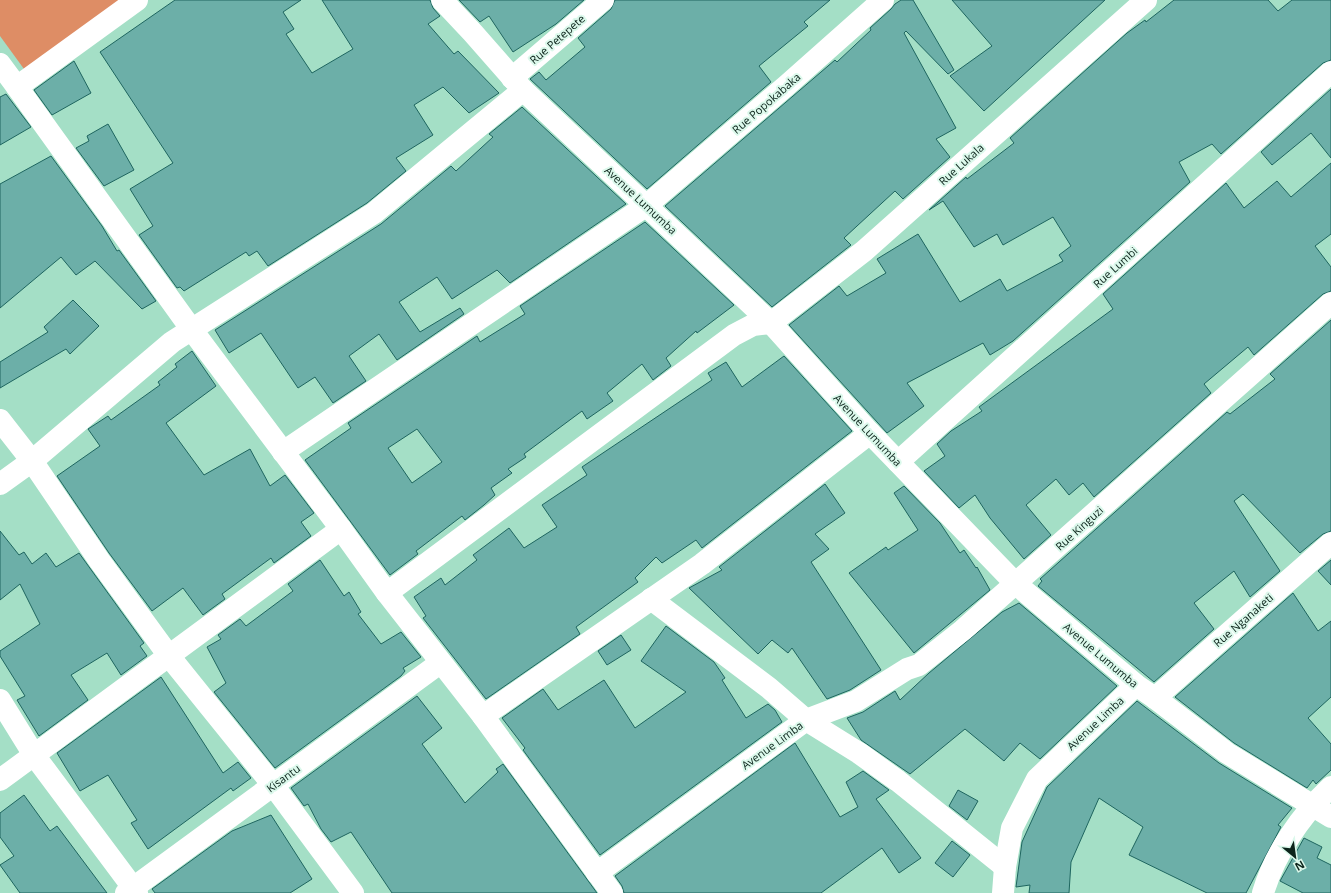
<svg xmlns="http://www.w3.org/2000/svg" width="1331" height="893" viewBox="0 0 1331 893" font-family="'Open Sans',sans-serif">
	<rect width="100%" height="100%" fill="#a4dfc6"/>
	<path fill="#de8d65" d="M0 0H122L24 69 0 36Z"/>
	<g fill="#6cafa8" stroke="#1e655f" fill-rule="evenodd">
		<path d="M175 0H301L283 12 294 29 286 34 312 73 353 49 322 0H430L433 8 440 16 428 24 454 54 458 51 499 93 469 113 443 87 414 105 433 135 396 158 406 171 367 203 268 266 257 251 249 256 246 252 184 291 180 287 177 288 139 235 153 226 130 189 173 163 100 52Z"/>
		<path d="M459 0H584L556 24 513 52 489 16 480 22Z"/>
		<path d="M615 0H830L804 22 808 26 759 66 771 82 647 189 530 79 539 72 546 80 585 47 578 38 611 9Z"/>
		<path d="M901 0H913L954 70 948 74 906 31 904 33 956 128 936 139 950 157 903 199 895 191 844 238 851 245 772 307 665 206 835 60 837 62 871 30 870 28 891 9 895 4Z"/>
		<path d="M952 0H1105L984 111 950 76 992 46Z"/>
		<path d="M1174 0H1268L1278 11 1292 0H1331V60L1323 63 1221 154 1212 144 1179 162 1190 182 1013 341 990 355 983 343 907 383 924 406 887 433 789 325 839 286 847 296 886 273 877 259 918 234 960 302 1000 279 1007 291 1063 261 1059 255 1071 246 1053 217 1003 245 997 234 974 247 943 201 929 210 966 177 967 179 1014 143 1010 138 1127 33 1145 20 1146 22Z"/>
		<path d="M74 61 91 93 52 115 34 90Z"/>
		<path d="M1331 89V158L1311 133 1272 165 1261 152Z"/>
		<path d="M6 94 31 127 0 145V97Z"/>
		<path d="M522 107 626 204 510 283 497 270 452 299 437 277 399 302 420 332 460 308 464 314 397 360 379 334 349 356 366 381 333 403 315 377 298 388 261 333 229 353 215 330 381 224 451 166 456 171 493 137 489 134Z"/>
		<path d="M108 124 134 170 104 186 76 148 89 141 87 136Z"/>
		<path d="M51 156 102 226 117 251 119 250 156 301 142 309 95 261 76 275 61 257 0 308V184Z"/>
		<path d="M1331 163V234L1315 246 1331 267V291L1323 294 1254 355 1248 347 1204 384 1211 393 1094 497 1083 483 1069 495 1056 479 1026 505 1051 535 1024 559 990 518 975 495 959 508 924 471 945 456 937 444 951 431 982 411 979 407 1113 309 1103 294 1226 183 1244 208 1277 181 1291 197Z"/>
		<path d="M645 222 734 305 697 333 696 331 666 358 671 366 653 380 642 364 607 393 613 401 587 419 582 411 524 454 526 457 508 469 512 473 491 488 495 495 484 505 465 520 462 516 416 551 418 554 390 575 305 460 351 428 348 423 477 336 480 342 525 314 520 306ZM417 429 442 462 412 483 388 448Z"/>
		<path d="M73 300 99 326 70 354 66 349 0 388V362L48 332 44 327Z"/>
		<path d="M1331 320V531L1323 534 1300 553 1243 494 1234 501 1280 571 1250 597 1234 571 1194 603 1214 629 1154 682 1038 586 1042 581 1040 579 1227 412 1230 414 1275 379 1270 374Z"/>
		<path d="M192 351 216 386 166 423 204 475 250 449 270 486 285 475 314 513 301 522 311 536 274 563 271 558 222 594 225 599 203 615 183 588 152 611 109 553 57 476 100 446 88 429 108 416 111 420 160 385 158 382 177 367 175 364Z"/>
		<path d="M784 356 852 431 702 548 696 540 662 563 656 557 635 578 638 582 576 627 580 634 486 699 423 618 426 616 414 597 441 578 445 585 477 560 473 555 509 528 524 548 557 527 542 505 587 475 582 467 712 380 708 373 726 362 742 387Z"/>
		<path d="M825 484 845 513 815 534 829 549 811 562 881 670 850 690 827 699 792 648 788 653 772 640 758 654 689 588 722 570 719 567Z"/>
		<path d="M904 486 940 523 960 553 964 550 976 568 977 567 990 590 914 653 849 573 886 547 888 550 918 530 894 493Z"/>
		<path d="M0 531 19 555 24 552 32 564 46 553 56 567 79 553 144 643 140 646 147 656 121 675 107 653 71 675 88 700 39 736 17 700 25 696 0 656V651L40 624 20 584 0 600Z"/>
		<path d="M320 560 344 596 349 592 361 612 358 614 381 644 401 632 421 657 403 668 405 671 401 676 275 768 214 692 226 683 207 647 221 639 218 635 240 619 246 626 293 591 288 584Z"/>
		<path d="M1331 560V585L1318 571Z"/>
		<path d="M1293 593 1318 631 1331 621V697L1308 718 1331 744V770L1316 784 1313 780 1307 788 1234 743 1175 697Z"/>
		<path d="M1019 603 1117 686 1040 759 1020 743 1004 761 965 729 910 774 861 740 847 718 863 712 895 691 900 700 929 673 1002 612Z"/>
		<path d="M666 626 714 662 725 678 722 680 746 718 768 704 775 710 782 722 600 855 523 750 525 748 502 718 543 689 558 710 604 680 635 728 686 692 641 661Z"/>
		<path d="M621 635 631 650 607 665 598 651Z"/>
		<path d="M161 677 223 773 238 762 251 778 233 791 231 788 148 849 131 823 137 820 108 775 80 791 57 753Z"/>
		<path d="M417 696 442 728 422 744 465 803 498 772 496 769 503 764 597 893H392L351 832 331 842 321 829 308 804 304 806 291 788Z"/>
		<path d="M1137 701 1219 763 1292 808 1278 825 1281 827 1246 893H1207L1129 855 1143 827 1099 798 1071 862 1069 893H1029L1030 885 1016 887 1022 842 1047 787Z"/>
		<path d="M795 743 840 817 858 807 846 782 863 771 889 790 876 799 921 858 899 873 882 848 821 893H624L622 886 615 876Z"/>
		<path d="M958 790 978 801 967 820 949 806Z"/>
		<path d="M24 795 50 831 57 826 107 893H20L0 865 14 856 0 837V813Z"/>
		<path d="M271 815 312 879 290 893H155L152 889 232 831Z"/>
		<path d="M1304 838 1322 847 1317 858 1331 865V893H1303L1280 881Z"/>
		<path d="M952 841 970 855 953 877 935 863Z"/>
	</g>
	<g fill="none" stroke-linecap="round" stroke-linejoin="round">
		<g stroke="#fff" stroke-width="22">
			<path d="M442 0 473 33 523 90 771 323 870 433 1016 584 1136 685 1155 698 1227 753 1331 817"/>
			<path d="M0 64 17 87 137 0"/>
			<path d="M512 78 603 0"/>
			<path d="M17 87 192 330 341 529 387 593 483 716 612 893"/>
			<path d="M0 420 32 461 99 560 169 656 273 785 353 893"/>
			<path d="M283 452 647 205 786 86 883 0"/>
			<path d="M898 462 1331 72"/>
			<path d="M0 484 32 461 172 342 374 213 523 90"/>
			<path d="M387 593 734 335 753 325 771 323 864 251 1146 0"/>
			<path d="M651 599 769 688 806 720 859 753 898 781 1005 867"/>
			<path d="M1155 698 1331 543"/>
			<path d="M0 700 34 755 137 893"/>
			<path d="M483 716 702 564 870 433"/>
			<path d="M0 780 341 529"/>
			<path d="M597 873 806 720 856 701 907 669 919 665 963 630 1331 303"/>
			<path d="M126 893 440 663"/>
			<path d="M1003 893 1005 867 1012 828 1037 779 1136 685"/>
			<path d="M1263 893C1275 853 1301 815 1331 787"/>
		</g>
	</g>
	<g text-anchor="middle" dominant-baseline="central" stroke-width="4" stroke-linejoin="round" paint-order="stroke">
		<g font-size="11" fill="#0c241b" stroke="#dcf9ec">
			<text transform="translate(557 39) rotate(-41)">Rue Petepete</text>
			<text transform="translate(766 103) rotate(-41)">Rue Popokabaka</text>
			<text transform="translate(961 164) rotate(-42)">Rue Lukala</text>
			<text transform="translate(641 200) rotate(43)">Avenue Lumumba</text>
			<text transform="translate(1115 267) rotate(-42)">Rue Lumbi</text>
			<text transform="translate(868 430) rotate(47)">Avenue Lumumba</text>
			<text transform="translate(1079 528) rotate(-42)">Rue Kinguzi</text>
			<text transform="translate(1243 620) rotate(-41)">Rue Nganaketi</text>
			<text transform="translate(1101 655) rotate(40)">Avenue Lumumba</text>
			<text transform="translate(1095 723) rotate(-43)">Avenue Limba</text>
			<text transform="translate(772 745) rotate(-36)">Avenue Limba</text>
			<text transform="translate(283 778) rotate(-36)">Kisantu</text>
		</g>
	</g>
	<g transform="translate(1295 857) rotate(151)" stroke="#dcf9ec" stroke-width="3" paint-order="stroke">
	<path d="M0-3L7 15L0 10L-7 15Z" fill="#0c241b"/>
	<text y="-6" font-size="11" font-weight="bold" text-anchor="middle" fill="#0c241b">N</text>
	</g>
</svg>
